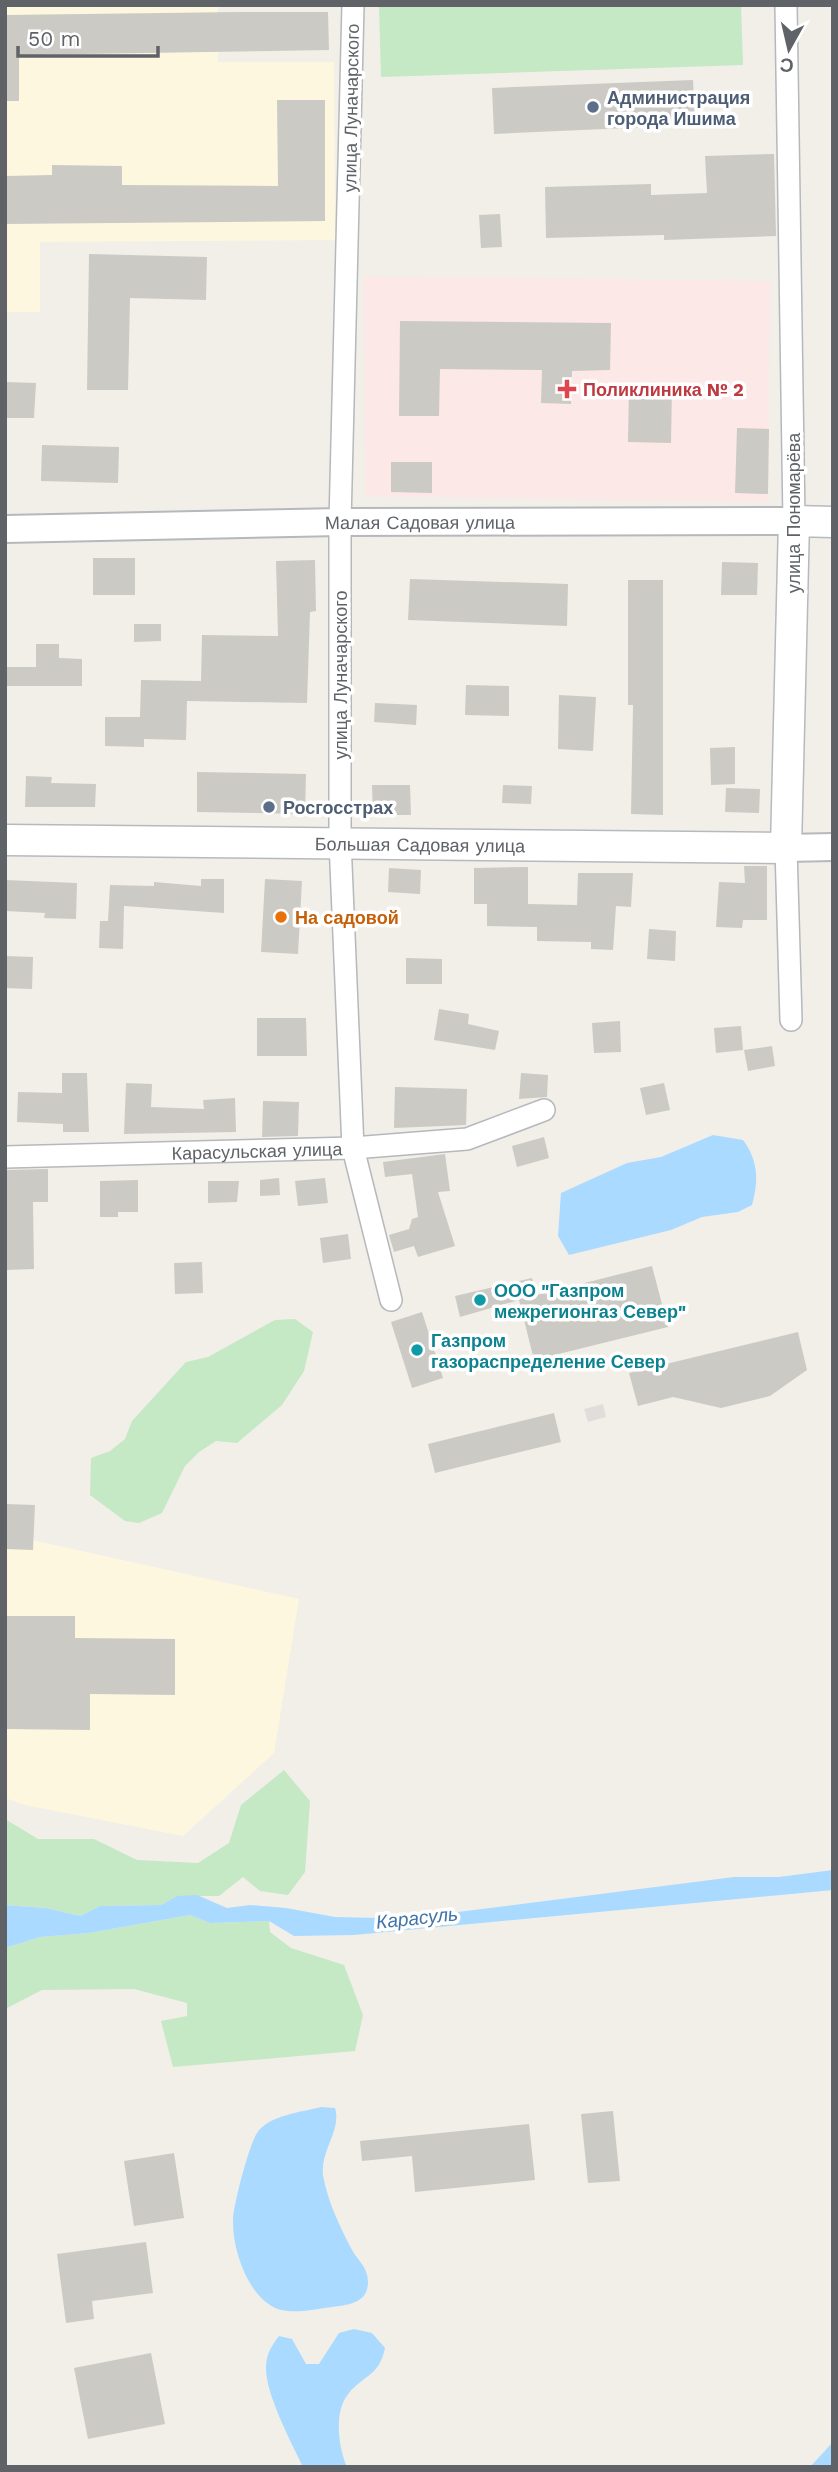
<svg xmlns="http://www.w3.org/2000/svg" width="838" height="2472" viewBox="0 0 838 2472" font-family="'Work Sans',sans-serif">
	<rect width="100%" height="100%" fill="#f1efe8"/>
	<g fill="#fef7e0">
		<path d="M5 5H218V62H334L335 240 40 242V312H5Z"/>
		<path d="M5 1534 299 1599 274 1753 183 1836 25 1805 5 1798Z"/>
	</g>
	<path fill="#e0deda" d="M603 1404 606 1417 588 1422 584 1409Z"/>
	<path fill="#fce8e6" d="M364 276 770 281 768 502 365 496Z"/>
	<g fill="#c5e8c5">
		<path d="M379 5H741L743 65 381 77Z"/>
		<path d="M295 1319 313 1332 304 1371 282 1405 237 1443 216 1441 199 1452 185 1466 162 1513 139 1523 125 1521 90 1495 91 1458 110 1451 125 1439 132 1421 186 1362 208 1357 275 1320Z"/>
		<path d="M284 1770 310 1801 305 1872 288 1895 260 1891 243 1877 219 1896H177L161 1905 100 1906 80 1916 46 1908 5 1905V1819L38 1839H94L137 1860 198 1863 229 1843 241 1805Z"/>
		<path d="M190 1915 210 1923 269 1921 270 1932 291 1948 344 1965 363 2015 355 2051 173 2067 161 2021 187 2016V2003L134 1989 42 1990 5 2009V1948L40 1937 89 1933Z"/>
	</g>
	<g fill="#aadaff">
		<path d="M713 1135 743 1140C758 1160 759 1181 752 1205L738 1212 702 1217 671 1230 569 1255 558 1236 561 1193 627 1163 661 1157Z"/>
		<path d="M833 1870V1890L354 1935 294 1936 269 1921 210 1923 190 1915 89 1933 40 1937 5 1948V1905L46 1908 80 1916 100 1906 161 1905 177 1896 197 1895 227 1908 250 1905 286 1908 335 1917 380 1918 450 1913 734 1877H779Z"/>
		<path d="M321 2107 335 2108C342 2130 320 2151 323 2175 327 2200 340 2227 352 2250 358 2261 368 2267 368 2282 368 2300 354 2304 339 2306 321 2308 299 2314 281 2310 249 2301 232 2250 233 2220 233 2206 249 2145 257 2133 269 2115 302 2112 321 2107Z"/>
		<path d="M354 2329 372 2333 385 2348C379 2378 361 2375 346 2397 334 2415 339 2449 347 2467H303C291 2442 264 2391 266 2365 267 2353 272 2345 279 2336L292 2339 306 2364H319L339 2333Z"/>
		<path d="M833 2442V2467H810Z"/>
	</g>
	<g fill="#cccac5">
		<path d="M238 12H328L329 50 19 55V101H5V15Z"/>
		<path d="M693 80 695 125 494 134 492 88Z"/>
		<path d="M277 100H325V221L5 224V176L52 175V165L122 166V185L278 186Z"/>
		<path d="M774 154 776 236 664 240V235L546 238 545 187 651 184V195L707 193 705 156Z"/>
		<path d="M500 214 502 247 481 248 479 215Z"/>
		<path d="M89 254 207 257 206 300 130 298 128 390H87Z"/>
		<path d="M400 321 611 323 610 370 572 371 571 404 541 403 542 370 440 369 439 416H399Z"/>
		<path d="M5 382 36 383 34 418H5Z"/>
		<path d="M629 384 672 385 671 443 628 442Z"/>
		<path d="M737 428 769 429 768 494 735 493Z"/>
		<path d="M42 445 119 447 118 483 41 481Z"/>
		<path d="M391 462H432V493L391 492Z"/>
		<rect x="93" y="558" width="42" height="37"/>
		<path d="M315 560 316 611 310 612 307 703 187 701 186 740 144 739V747L105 746V717H140L141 680 201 681 202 635 278 636 276 561Z"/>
		<path d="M722 562 758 563 757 595H721Z"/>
		<path d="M410 579 568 584 567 626 408 620Z"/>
		<path d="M628 580H663V815L631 814 633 705H628Z"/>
		<path d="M134 624H161V641L134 642Z"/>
		<path d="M36 644H59V658L82 659V686H5V667H36Z"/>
		<path d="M466 685 509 686V716L465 715Z"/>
		<path d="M559 695 596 697 593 751 558 749Z"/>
		<path d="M375 703 417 705 416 725 374 722Z"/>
		<path d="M735 747V784L711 785 710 748Z"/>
		<path d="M197 772 306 774 305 814 197 812Z"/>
		<path d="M26 776 52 777 51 783 96 784 95 807H25Z"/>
		<path d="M372 785H410L411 815H373Z"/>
		<path d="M503 785 532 786 531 804 502 803Z"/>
		<path d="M726 788 760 789 759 813 725 812Z"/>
		<path d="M744 866H767V920H743L742 928 716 927 719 882 745 883Z"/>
		<path d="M528 867V904L577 905 578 873H633L631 907 616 906 613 950 591 949V942L537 941V927L487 926V904H474V868Z"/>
		<path d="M389 868 421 870 420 894 388 892Z"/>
		<path d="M201 879H224V913L124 906 123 949 99 948 100 921H108L110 885 154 886V882L201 886Z"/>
		<path d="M265 879 302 881 298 954 261 952Z"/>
		<path d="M5 880 77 883 76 919 44 918 45 913 5 911Z"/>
		<path d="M649 929 676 931 675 961 647 959Z"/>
		<path d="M5 956 33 957 32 989 5 988Z"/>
		<path d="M406 958 442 959V984H406Z"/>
		<path d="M439 1009 469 1014 468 1024 499 1031 495 1050 434 1040Z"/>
		<path d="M257 1018H306L307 1056H257Z"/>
		<path d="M620 1021 621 1052 594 1053 592 1023Z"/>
		<path d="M741 1026 743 1050 716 1053 714 1028Z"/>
		<path d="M772 1046 775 1066 748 1071 744 1050Z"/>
		<path d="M62 1073H87L89 1132H63V1124L17 1122 18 1092 62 1093Z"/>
		<path d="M521 1073 548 1075 547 1097 519 1099Z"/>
		<path d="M126 1083 152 1084 151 1107 204 1109 203 1100 235 1098 236 1132 124 1134Z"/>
		<path d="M664 1083 670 1110 646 1115 640 1088Z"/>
		<path d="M395 1087 467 1089 466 1125 394 1128Z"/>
		<path d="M263 1101 299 1102 298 1136 262 1137Z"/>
		<path d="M544 1137 549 1158 517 1167 512 1146Z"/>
		<path d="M445 1154 450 1191 438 1192 455 1246 418 1257 414 1246 394 1252 389 1235 409 1229 412 1219 418 1217 412 1174 385 1177 383 1162Z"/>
		<path d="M48 1169V1202H33L34 1269 5 1270V1170Z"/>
		<path d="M279 1178 280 1195 260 1196V1180Z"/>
		<path d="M325 1178 328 1203 298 1206 295 1181Z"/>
		<path d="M138 1180V1212H118V1217H100V1181Z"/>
		<path d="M208 1181H239L237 1202 208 1203Z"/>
		<path d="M348 1234 351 1259 323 1263 320 1238Z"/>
		<path d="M202 1262 203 1293 175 1294 174 1263Z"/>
		<path d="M652 1266 668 1327 534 1360 519 1300 460 1317 455 1296 532 1278 537 1295Z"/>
		<path d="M422 1312 443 1378 412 1388 391 1322Z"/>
		<path d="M798 1332 807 1370 770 1396 721 1408 673 1397 638 1406 629 1373Z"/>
		<path d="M554 1413 561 1442 435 1473 428 1444Z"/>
		<path d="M5 1504 35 1505 33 1550 5 1549Z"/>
		<path d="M5 1616H75V1638L175 1639V1695L90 1694V1730L5 1729Z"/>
		<path d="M613 2111 620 2181 588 2183 581 2114Z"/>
		<path d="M529 2124 535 2180 415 2192 412 2156 362 2161 360 2141Z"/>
		<path d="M174 2153 184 2218 134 2226 124 2161Z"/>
		<path d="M146 2242 153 2293 92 2301 94 2319 66 2323 57 2254Z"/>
		<path d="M151 2353 165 2424 88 2439 74 2368Z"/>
	</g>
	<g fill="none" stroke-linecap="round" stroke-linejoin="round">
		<defs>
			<g id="minor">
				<path d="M353 5 340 522V841L353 1148 467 1139 544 1110"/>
				<path d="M786 5 794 521"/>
				<path d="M786 848 791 1020"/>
				<path id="s1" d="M5 1157 353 1148 391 1300"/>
			</g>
			<g id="tertiary">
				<path id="s2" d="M5 529 340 522 794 521"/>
				<path d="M786 848 833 847"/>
			</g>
			<g id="secondary">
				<path id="s3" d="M5 840 786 848 794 521 833 522"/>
			</g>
		</defs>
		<use href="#minor" stroke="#b5b8bc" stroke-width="24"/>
		<use href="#tertiary" stroke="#b5b8bc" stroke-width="30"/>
		<use href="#secondary" stroke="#b6babf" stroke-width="33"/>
		<use href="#minor" stroke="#fff" stroke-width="21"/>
		<use href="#tertiary" stroke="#fff" stroke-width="26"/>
		<use href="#secondary" stroke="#fff" stroke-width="30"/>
	</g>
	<g fill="#5c6f8a" stroke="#fff" stroke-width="2.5">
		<circle cx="593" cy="107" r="7"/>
		<circle cx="269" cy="807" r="7"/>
	</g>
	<path fill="#e0444e" stroke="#fff" stroke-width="2.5" d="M563.5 378.5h7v7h7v7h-7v7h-7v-7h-7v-7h7z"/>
	<circle fill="#e8710a" stroke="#fff" stroke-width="2.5" cx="281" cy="917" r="7"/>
	<g fill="#0f9aa8" stroke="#fff" stroke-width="2.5">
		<circle cx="480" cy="1300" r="7"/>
		<circle cx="417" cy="1350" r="7"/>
	</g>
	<g text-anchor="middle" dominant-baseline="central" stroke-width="7" stroke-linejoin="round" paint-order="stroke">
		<g font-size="18" font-weight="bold" fill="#4e5e75" stroke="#fff" text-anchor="start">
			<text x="607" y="97">Администрация<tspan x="607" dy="21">города Ишима</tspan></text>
			<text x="283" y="807">Росгосстрах</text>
		</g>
		<g font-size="18" fill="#5f6368" stroke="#fff">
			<text transform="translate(351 108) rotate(-89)">улица Луначарского</text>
			<text transform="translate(793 513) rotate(-90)">улица Пономарёва</text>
			<text stroke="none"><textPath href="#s2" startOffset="415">Малая Садовая улица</textPath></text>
			<text transform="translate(340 675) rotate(-90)">улица Луначарского</text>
			<text stroke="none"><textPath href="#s3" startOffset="415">Большая Садовая улица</textPath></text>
			<text stroke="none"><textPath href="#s1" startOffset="252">Карасульская улица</textPath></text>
		</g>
		<g font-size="18" font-weight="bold" fill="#be3a42" stroke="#fff" text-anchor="start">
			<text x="583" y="389">Поликлиника № 2</text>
		</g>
		<g font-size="18" font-weight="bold" fill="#c56008" stroke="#fff" text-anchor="start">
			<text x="295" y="917">На садовой</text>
		</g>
		<g font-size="18" font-weight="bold" fill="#0d838f" stroke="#fff" text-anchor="start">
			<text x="494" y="1290">ООО "Газпром<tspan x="494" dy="21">межрегионгаз Север"</tspan></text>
			<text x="431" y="1340">Газпром<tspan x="431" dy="21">газораспределение Север</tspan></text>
		</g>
		<g font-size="19" font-style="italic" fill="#4174aa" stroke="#fff">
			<text transform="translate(417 1918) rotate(-6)">Карасуль</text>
		</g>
	</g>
	<rect width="838" height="2472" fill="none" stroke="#5f6368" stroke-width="14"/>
	<g transform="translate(789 49) rotate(188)" stroke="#ffffff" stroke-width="5" paint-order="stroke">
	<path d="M0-5L12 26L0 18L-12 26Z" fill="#5f6368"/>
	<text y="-10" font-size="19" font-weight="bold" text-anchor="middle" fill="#5f6368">С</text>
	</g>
	<path d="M18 46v10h140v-10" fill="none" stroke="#5f6368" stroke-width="3.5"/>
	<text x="28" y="46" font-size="21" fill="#5f6368" stroke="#ffffff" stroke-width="5" paint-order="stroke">50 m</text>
</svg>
